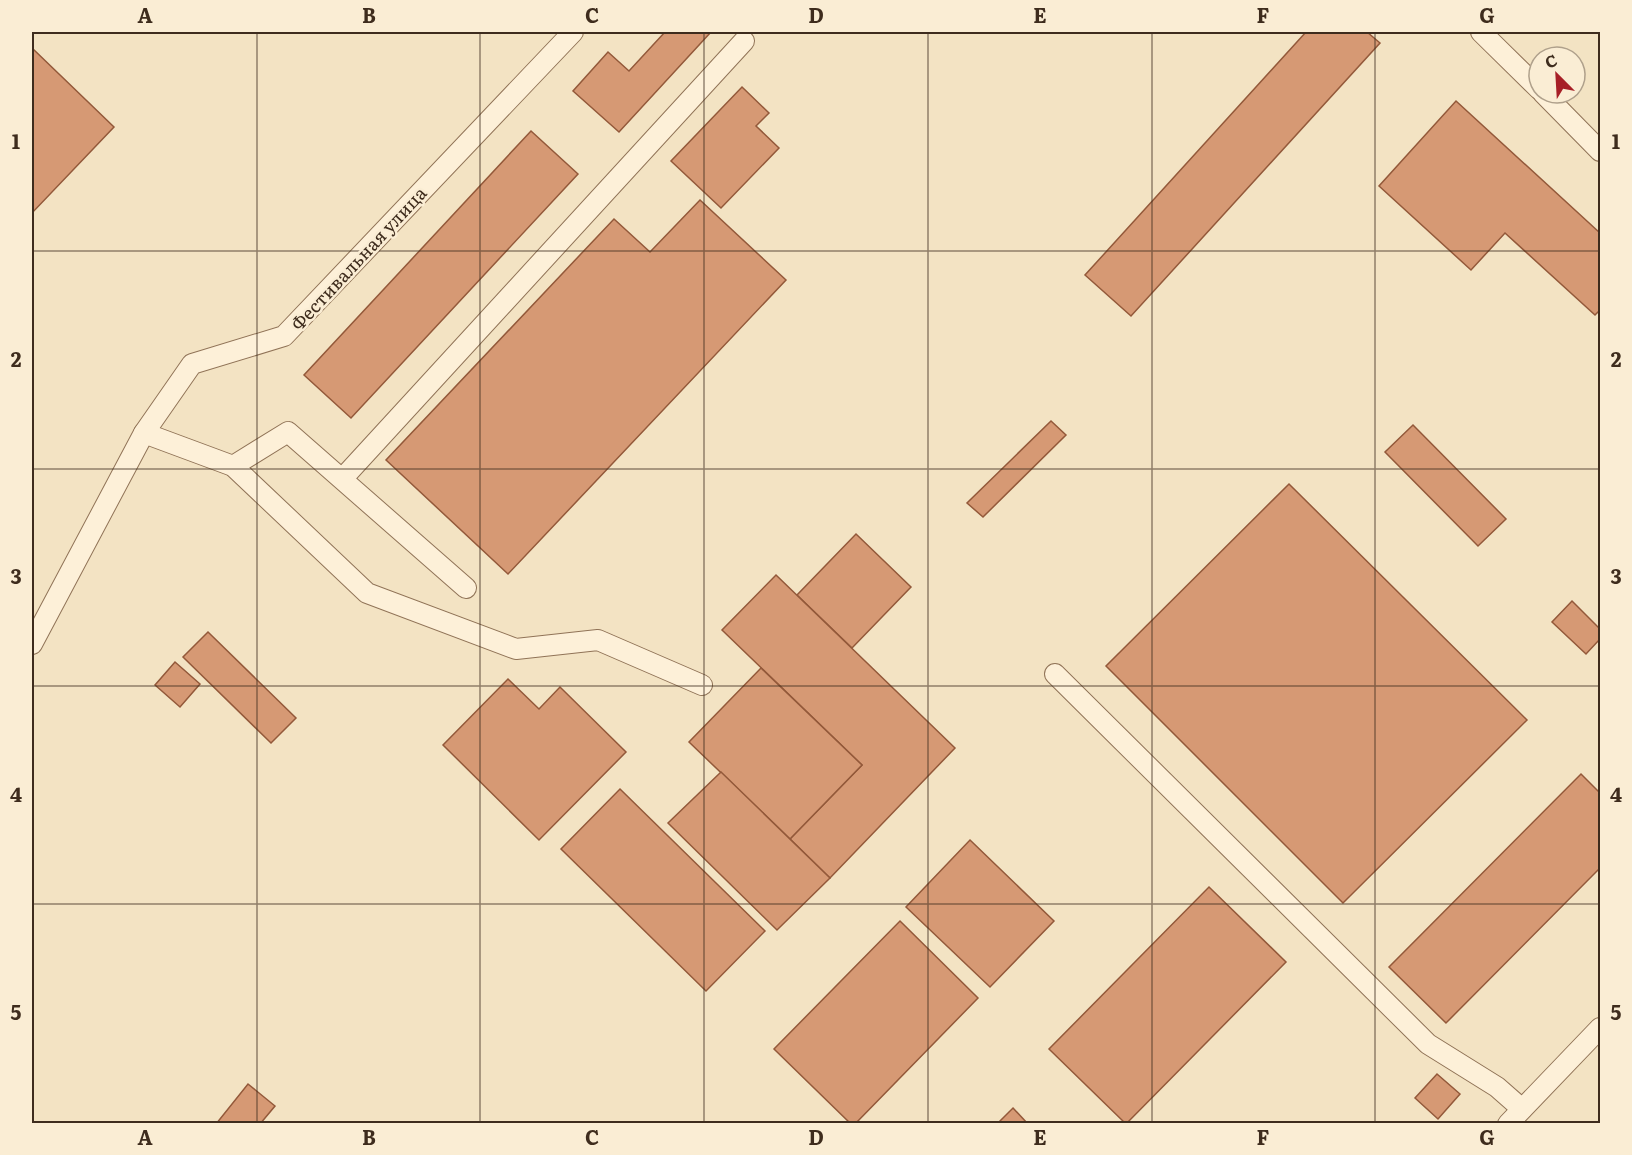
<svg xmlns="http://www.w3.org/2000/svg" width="1632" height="1155" viewBox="0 0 1632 1155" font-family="Literata,serif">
	<rect width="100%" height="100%" fill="#f3e3c3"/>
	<g fill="#d69974" stroke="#93593a" stroke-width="1.5">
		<path d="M665 32H711L619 132 573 91 608 52 629 71Z"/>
		<path d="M1306 32H1367L1380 43 1131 316 1085 275Z"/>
		<path d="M32 48 114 127 32 213Z"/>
		<path d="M742 87 769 113 756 126 779 148 721 208 671 161Z"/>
		<path d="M1456 101 1600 233V310L1595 315 1505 233 1471 270 1379 186Z"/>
		<path d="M531 131 578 174 351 418 304 375Z"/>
		<path d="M700 200 786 280 508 574 386 460 614 219 650 252Z"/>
		<path d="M1051 421 1066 435 983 517 967 503Z"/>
		<path d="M1413 425 1506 519 1478 546 1385 452Z"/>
		<path d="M1289 484 1527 720 1343 903 1106 666Z"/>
		<path d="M856 534 911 587 852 648 797 595Z"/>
		<path d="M776 575 955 748 830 878 790 839 862 765 722 630Z"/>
		<path d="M1572 601 1600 629V639L1586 654 1552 622Z"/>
		<path d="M208 632 296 718 271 743 183 657Z"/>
		<path d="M175 662 200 684 180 707 155 685Z"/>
		<path d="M761 668 862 765 790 839 689 742Z"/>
		<path d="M508 679 539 709 560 687 626 752 539 840 443 745Z"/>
		<path d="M721 772 830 878 777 930 668 823Z"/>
		<path d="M1581 774 1600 793V868L1446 1023 1389 967Z"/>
		<path d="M620 789 765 931 706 991 561 849Z"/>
		<path d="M970 840 1054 921 990 987 906 907Z"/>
		<path d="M1209 887 1286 962 1126 1124 1049 1049Z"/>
		<path d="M900 921 978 998 855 1124H851L774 1049Z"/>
		<path d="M1437 1074 1460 1094 1438 1119 1415 1098Z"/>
		<path d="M248 1084 275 1106 260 1124H216Z"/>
		<path d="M1013 1108 1028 1124H997Z"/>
	</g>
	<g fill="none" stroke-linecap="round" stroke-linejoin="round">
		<defs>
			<g id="service">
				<path d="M1481 32 1539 89"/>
				<path d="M1543 93 1600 151"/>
				<path d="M144 433 233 466 367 593 516 649 598 640 702 685"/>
				<path d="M233 466 288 432 466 588"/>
				<path d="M343 478 744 41"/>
				<path d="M32 644 144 433 192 364 284 336 573 32"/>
				<path d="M1055 674 1428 1044 1497 1087 1522 1109"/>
				<path d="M1508 1124 1600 1028"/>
			</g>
		</defs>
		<use href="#service" stroke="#907357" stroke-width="22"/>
		<use href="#service" stroke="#fdf0d8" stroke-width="20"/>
	</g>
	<path fill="none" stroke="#3e2c1d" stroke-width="1.5" stroke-opacity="0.55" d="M257 32V1124M480 32V1124M704 32V1124M928 32V1124M1152 32V1124M1375 32V1124M32 251H1600M32 469H1600M32 686H1600M32 904H1600"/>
	<g text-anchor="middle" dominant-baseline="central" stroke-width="5" stroke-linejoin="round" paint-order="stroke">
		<g font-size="18" fill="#3e2c1d" stroke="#faedd4">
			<text transform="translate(358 258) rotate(-47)">Фестивальная улица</text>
		</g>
	</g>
	<rect width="1632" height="1155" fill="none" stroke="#faedd4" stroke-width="66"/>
	<g transform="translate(1557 75) rotate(336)"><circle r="28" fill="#faedd4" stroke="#afa08b" stroke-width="1.5"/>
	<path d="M0-4.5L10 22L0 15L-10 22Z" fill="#a71f26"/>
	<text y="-9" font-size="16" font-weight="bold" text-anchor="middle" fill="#3e2c1d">С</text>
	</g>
	<rect x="33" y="33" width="1566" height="1089" fill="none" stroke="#3e2c1d" stroke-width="2"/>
	<g font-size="20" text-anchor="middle" font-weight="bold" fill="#3e2c1d">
		<text x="145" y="23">A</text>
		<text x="369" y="23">B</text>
		<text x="592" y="23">C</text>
		<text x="816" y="23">D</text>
		<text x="1040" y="23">E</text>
		<text x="1263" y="23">F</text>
		<text x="1487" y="23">G</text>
		<text x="16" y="149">1</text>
		<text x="1616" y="149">1</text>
		<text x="16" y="367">2</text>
		<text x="1616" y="367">2</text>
		<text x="16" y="584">3</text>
		<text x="1616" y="584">3</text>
		<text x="16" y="802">4</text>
		<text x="1616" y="802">4</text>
		<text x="16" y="1020">5</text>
		<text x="1616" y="1020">5</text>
		<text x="145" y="1145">A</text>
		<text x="369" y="1145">B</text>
		<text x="592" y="1145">C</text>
		<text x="816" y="1145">D</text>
		<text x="1040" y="1145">E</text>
		<text x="1263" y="1145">F</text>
		<text x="1487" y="1145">G</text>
	</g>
</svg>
